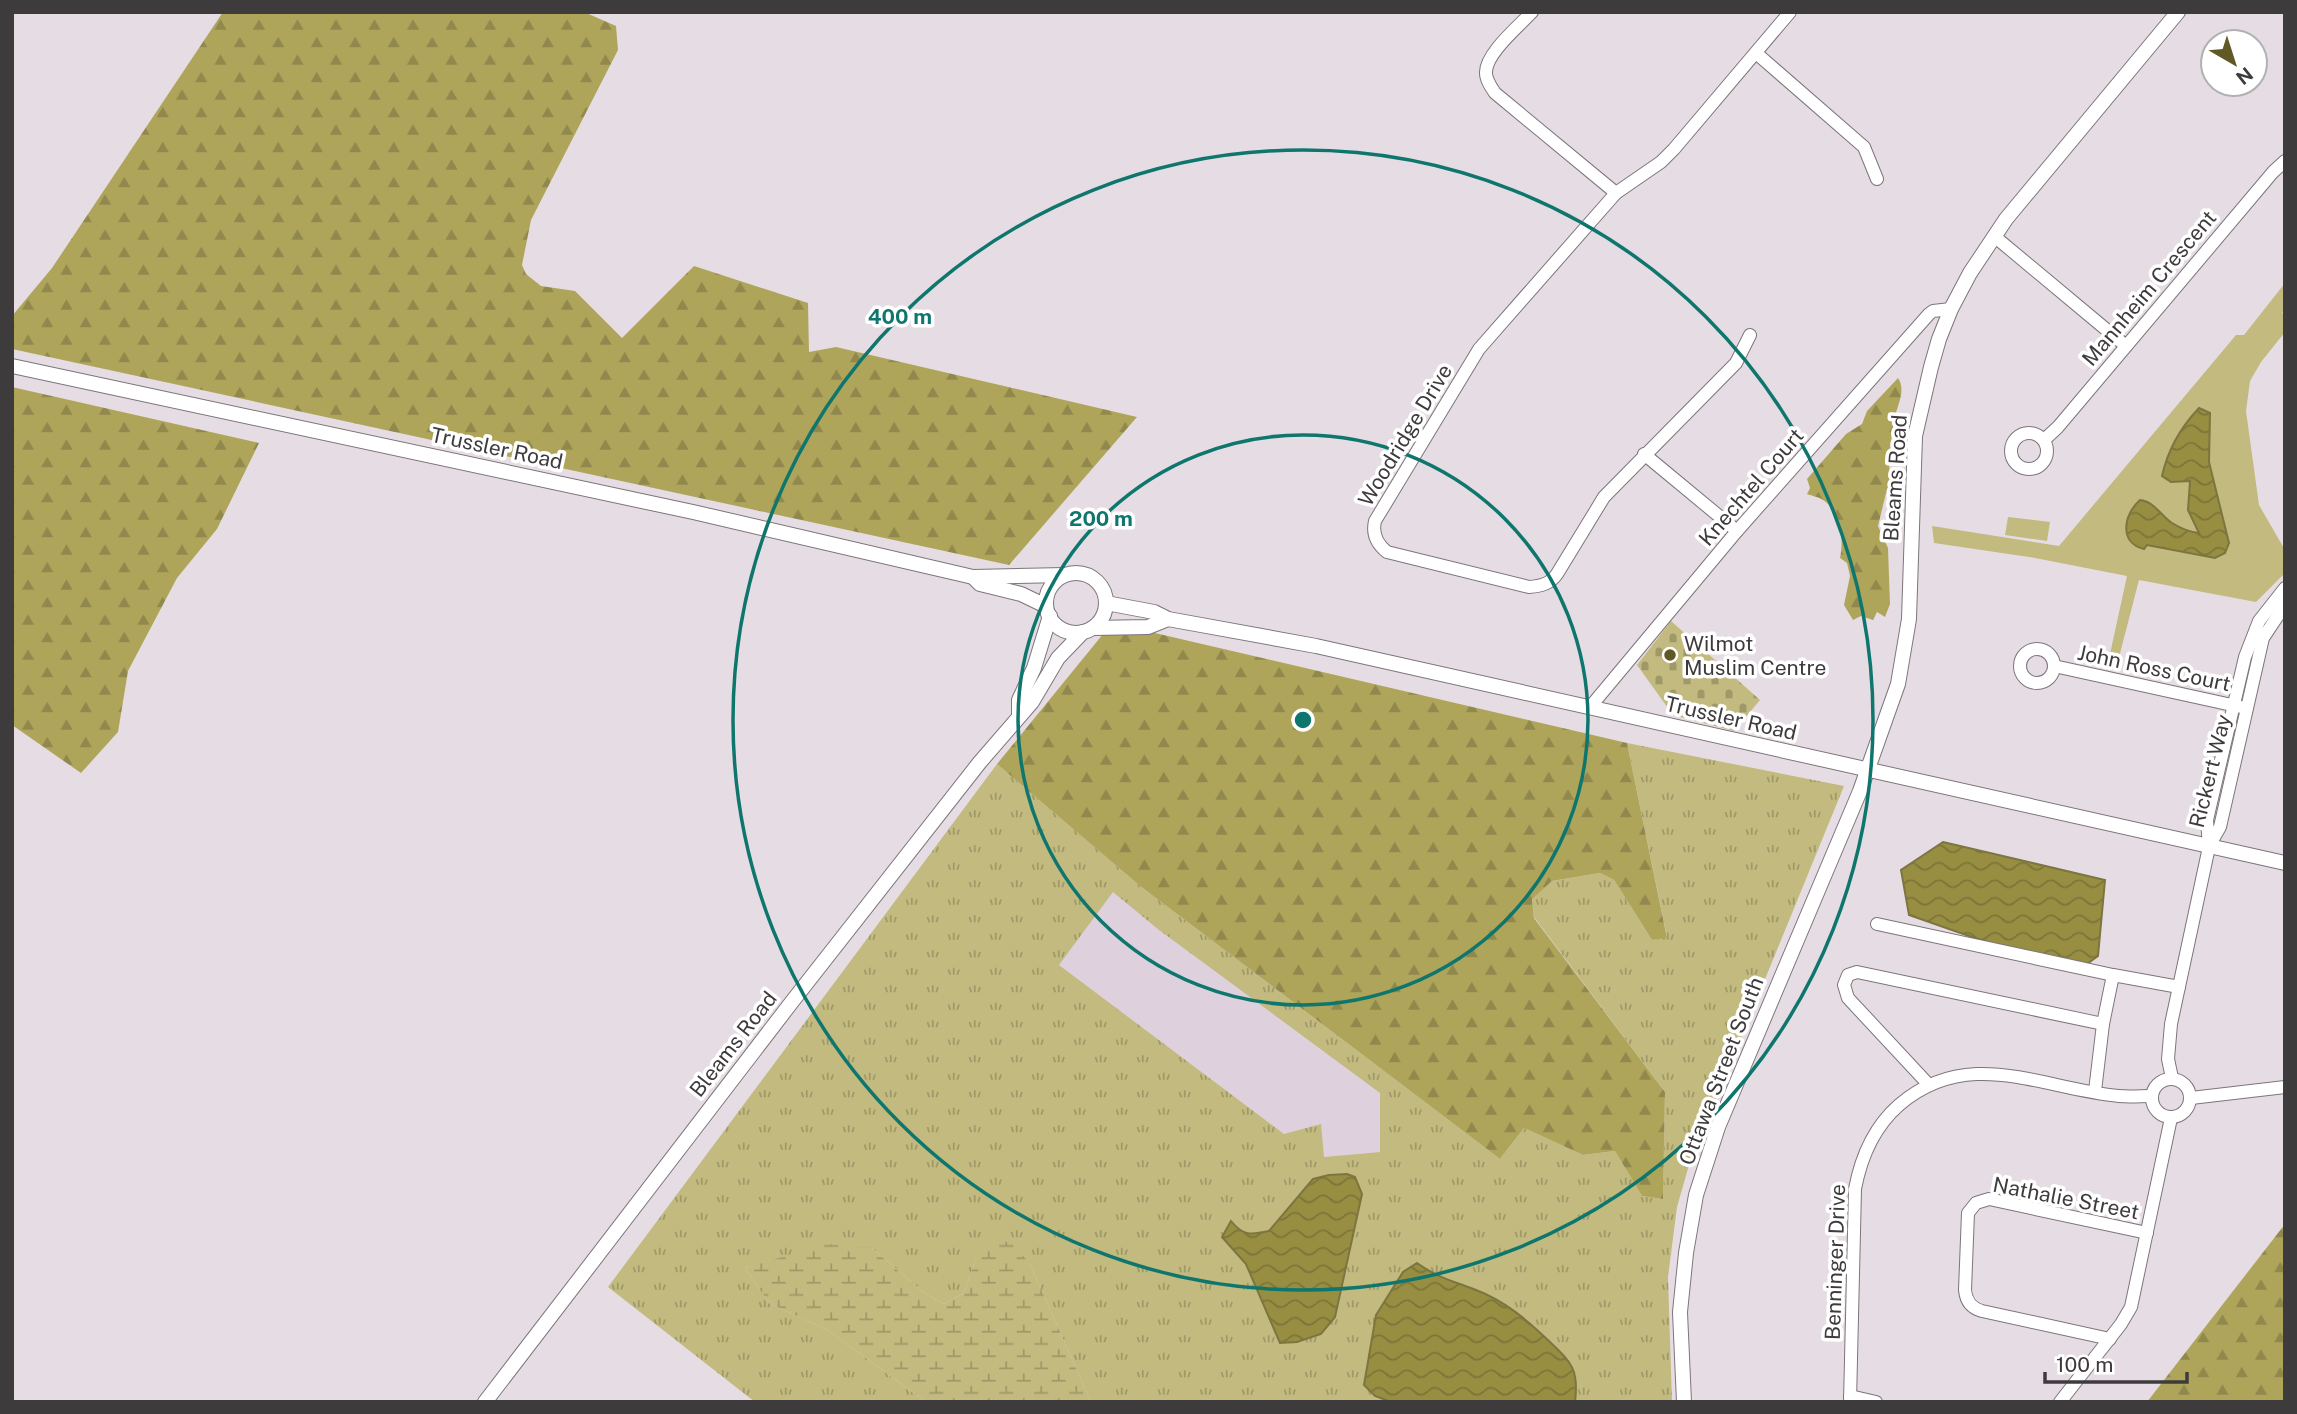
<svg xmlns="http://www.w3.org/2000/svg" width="2297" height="1414" viewBox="0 0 2297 1414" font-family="'Public Sans',sans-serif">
	<defs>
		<pattern id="grass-tufts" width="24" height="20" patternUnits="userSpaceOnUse" patternTransform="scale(1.75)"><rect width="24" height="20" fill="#c2ba7e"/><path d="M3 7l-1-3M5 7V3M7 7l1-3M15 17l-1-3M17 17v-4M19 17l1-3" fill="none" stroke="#9f9868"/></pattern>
		<pattern id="forest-firs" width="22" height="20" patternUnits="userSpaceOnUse" patternTransform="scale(1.75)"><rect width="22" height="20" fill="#afa55a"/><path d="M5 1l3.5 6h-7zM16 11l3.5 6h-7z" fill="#90884c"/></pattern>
		<pattern id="wetland-marsh" width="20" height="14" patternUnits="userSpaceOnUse" patternTransform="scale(1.75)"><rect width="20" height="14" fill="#c2ba7e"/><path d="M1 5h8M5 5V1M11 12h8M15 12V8" fill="none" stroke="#9f9868"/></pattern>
		<pattern id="cemetery-stones" width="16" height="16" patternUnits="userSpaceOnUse" patternTransform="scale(1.75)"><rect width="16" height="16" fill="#c2ba7e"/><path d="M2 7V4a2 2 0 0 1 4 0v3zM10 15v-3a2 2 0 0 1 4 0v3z" fill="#9f9868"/></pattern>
		<pattern id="water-waves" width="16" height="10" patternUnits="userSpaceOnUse" patternTransform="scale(1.75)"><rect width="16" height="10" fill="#978e42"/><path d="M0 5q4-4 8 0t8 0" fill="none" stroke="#7d7538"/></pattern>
	</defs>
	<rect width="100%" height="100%" fill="#e6dde4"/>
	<path fill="#ded0dc" d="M1113 891 1159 930 1380 1093V1152L1324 1157 1284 1134 1059 965Z"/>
	<path fill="url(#grass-tufts)" fill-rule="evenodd" d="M1627 743 1844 786 1689 1165 1677 1207 1668 1277 1672 1402H1575C1579 1370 1572 1363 1550 1342 1527 1320 1505 1301 1476 1290 1453 1281 1438 1278 1417 1263L1375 1396 1391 1402H1091L1030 1264 976 1258 964 1293 944 1304 924 1293 872 1248 786 1257 745 1268 769 1303 829 1331 926 1402H755L608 1287 997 764 1140 886 1500 1159 1524 1128 1583 1155 1615 1151 1642 1196 1663 1199 1665 1092 1534 917 1532 898 1552 881 1600 873 1614 880 1652 940 1667 937ZM1113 892 1159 930 1380 1093V1152L1324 1157 1321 1124 1284 1134 1059 965ZM1347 1174 1355 1177 1362 1194 1335 1317 1280 1343 1246 1264 1222 1237 1232 1221 1238 1230 1248 1235 1269 1231 1329 1175Z"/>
	<g fill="url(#forest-firs)">
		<path d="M223 12H584L616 26 618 50 531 220 522 265 526 274 541 286 575 291 622 338 694 266 808 303 809 352 836 347 1137 417 1009 565 12 349V316L52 268Z"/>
		<path d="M1898 378C1907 391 1896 407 1894 421 1891 442 1886 464 1892 484L1887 489 1878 526 1888 548 1890 604 1885 617 1877 612 1873 620 1861 616 1853 620 1844 605 1850 576 1847 563 1840 558C1844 540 1841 511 1823 500 1819 497 1812 496 1807 494L1810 488 1807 479 1846 434 1862 424 1867 411Z"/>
		<path d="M12 387 259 443 217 529 177 578 128 671 118 732 81 773 12 725Z"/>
		<path d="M1112 623 1627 743 1667 938 1652 940 1614 880 1600 873 1552 881 1532 899 1534 918 1665 1092 1663 1199 1642 1196 1615 1151 1583 1155 1524 1128 1500 1159 1140 886 997 764Z"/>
		<path d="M2285 1224V1402H2147Z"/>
	</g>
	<path fill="url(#wetland-marsh)" d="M998 1239 1013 1244 1030 1264 1091 1402H926L829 1331 769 1303 745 1268 826 1244 872 1248 924 1293 944 1304 964 1293 976 1258Z"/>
	<path fill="url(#cemetery-stones)" d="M1671 621 1760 700 1734 731 1673 715 1637 665Z"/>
	<g fill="#c2ba7e">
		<path d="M2285 283V309L2282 313 2285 315V332L2261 362 2250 381 2246 411 2259 505 2285 550V573L2256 602 2139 580 2117 665 2108 663 2127 576 2035 558 1934 543 1932 526 2059 546 2236 335H2244Z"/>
		<path d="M2008 517 2050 522 2047 541 2005 535Z"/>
	</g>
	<g fill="url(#water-waves)" stroke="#7c7540" stroke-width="2">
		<path d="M2199 408 2210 413 2209 462 2229 543 2225 553 2215 558 2147 545 2144 549C2119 543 2123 515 2140 500 2154 501 2161 516 2172 523 2180 528 2190 532 2199 533L2188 510 2190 481 2171 482 2162 476C2168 449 2180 428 2199 408Z"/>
		<path d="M1943 842 2105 880 2098 956 2087 964 2026 956 1909 915 1901 870Z"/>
		<path d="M1347 1174 1355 1177 1362 1194 1335 1317 1321 1334 1297 1342 1280 1343 1246 1264 1222 1237 1231 1221C1243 1236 1251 1235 1269 1231L1313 1179 1329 1175Z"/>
		<path d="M1417 1263C1438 1278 1453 1281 1476 1290 1505 1301 1527 1320 1550 1342 1572 1363 1579 1370 1575 1402H1391L1375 1396 1364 1385 1376 1315 1403 1272Z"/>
	</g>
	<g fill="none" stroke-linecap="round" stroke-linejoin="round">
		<defs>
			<g id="minor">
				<path d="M1532 12C1519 26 1485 54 1486 73 1486 80 1491 87 1495 93L1616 193"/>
				<path d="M1756 53 1864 147 1877 179"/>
				<path d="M1994 236 2126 346"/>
				<path d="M1750 335 1736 363 1604 497 1557 574C1550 584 1541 586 1529 587L1387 552C1377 544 1372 534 1375 521L1479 349 1616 193 1661 162 1674 149 1790 12"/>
				<circle cx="2029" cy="451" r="18"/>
				<path d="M2044 440 2058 427 2273 172 2285 161"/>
				<path d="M1644 454 1737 531"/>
				<circle cx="2037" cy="666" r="17"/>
				<path d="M2054 666 2241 707"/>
				<path d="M1591 706 1737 531 1929 314 1933 311 1951 309"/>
				<path d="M2209 846 2220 827 2263 638 2285 605"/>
				<path d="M1877 924 2113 975"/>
				<path d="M2103 1024 2113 975 2179 987"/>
				<path d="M2172 1078 2168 1059 2171 1024 2209 847 2207 820 2245 657 2259 621 2285 588"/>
				<circle cx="2171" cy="1098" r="19"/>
				<path d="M1929 1085 1848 998 1844 985 1848 975 1857 972 2103 1024 2095 1091"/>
				<path d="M2191 1098 2285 1087"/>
				<path d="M2110 1339 1982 1311C1971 1308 1966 1301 1965 1290L1968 1213 1976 1203 1989 1199 2147 1233"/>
				<path d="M1850 1396 1876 1402"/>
				<path d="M1850 1402 1855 1189C1861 1157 1874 1127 1899 1105 1969 1045 2041 1089 2119 1096 2130 1097 2141 1096 2151 1096"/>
				<path d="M2060 1402 2121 1324 2131 1307 2171 1118"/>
			</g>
			<g id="major">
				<path d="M12 366 693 512 973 577 1065 575"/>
				<circle cx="1076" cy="603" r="30"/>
				<path d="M973 577 980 584 1021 594 1046 606"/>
				<path d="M1106 603 1154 612 1168 619 1316 646 2285 863"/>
				<path d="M1093 628 1148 627 1168 619"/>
				<path d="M1019 715V700L1034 668 1050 616"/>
				<path d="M485 1402 791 1003 980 762 1032 702 1058 658 1083 632"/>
				<path d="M1684 1402 1680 1312 1686 1253 1696 1195 1718 1127 1860 791 1898 684 1909 619 1915 436 1931 367 1939 339 1951 309 1970 273 2006 219 2178 12"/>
			</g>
		</defs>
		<use href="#minor" stroke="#7c757b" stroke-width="14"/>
		<use href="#major" stroke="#7c757b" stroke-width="16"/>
		<use href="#minor" stroke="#fff" stroke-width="12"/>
		<use href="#major" stroke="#fff" stroke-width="14"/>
	</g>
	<g fill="none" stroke="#0f766e" stroke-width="3.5">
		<circle cx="1303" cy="720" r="285"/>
		<circle cx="1303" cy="720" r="570"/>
	</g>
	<circle fill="#605926" stroke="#fff" stroke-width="2.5" cx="1670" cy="655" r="7"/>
	<g text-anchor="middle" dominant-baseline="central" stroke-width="7" stroke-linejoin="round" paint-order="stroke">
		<g font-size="21" fill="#3e3b3d" stroke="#fff">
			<text transform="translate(2149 288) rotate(-50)">Mannheim Crescent</text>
			<text transform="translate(1405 435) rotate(-59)">Woodridge Drive</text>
			<text transform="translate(497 448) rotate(12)">Trussler Road</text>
			<text transform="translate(1895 478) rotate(-86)">Bleams Road</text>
			<text transform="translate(1751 487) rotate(-49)">Knechtel Court</text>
			<text transform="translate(2154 668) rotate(12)">John Ross Court</text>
			<text transform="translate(1731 718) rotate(13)">Trussler Road</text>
			<text transform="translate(2210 771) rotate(-76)">Rickert Way</text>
			<text transform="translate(733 1044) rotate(-52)">Bleams Road</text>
			<text transform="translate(1721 1071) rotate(-69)">Ottawa Street South</text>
			<text transform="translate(2066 1198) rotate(11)">Nathalie Street</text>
			<text transform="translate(1835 1262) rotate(-88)">Benninger Drive</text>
		</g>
		<g font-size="21" fill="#3e3b3d" stroke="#fff" text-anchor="start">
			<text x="1684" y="643">Wilmot<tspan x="1684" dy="24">Muslim Centre</tspan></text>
		</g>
	</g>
	<circle cx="1303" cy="720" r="10" fill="#0f766e" stroke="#fff" stroke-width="3.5"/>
	<g font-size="21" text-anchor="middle" font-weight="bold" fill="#0f766e" stroke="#fff" stroke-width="7" stroke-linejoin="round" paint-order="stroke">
		<text x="900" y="324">400 m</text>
		<text x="1101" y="526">200 m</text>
	</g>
	<rect width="2297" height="1414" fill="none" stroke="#3e3b3d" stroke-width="28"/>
	<g transform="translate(2234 63) rotate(141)"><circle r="33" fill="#ffffff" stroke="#b2b1b1" stroke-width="2"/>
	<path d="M0-5L12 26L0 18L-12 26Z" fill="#605926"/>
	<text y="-10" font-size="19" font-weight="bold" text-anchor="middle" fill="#3e3b3d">N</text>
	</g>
	<path d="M2045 1372v10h142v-10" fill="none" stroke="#3e3b3d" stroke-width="3.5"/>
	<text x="2056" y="1372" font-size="21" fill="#3e3b3d" stroke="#ffffff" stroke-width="5" paint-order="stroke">100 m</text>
</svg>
